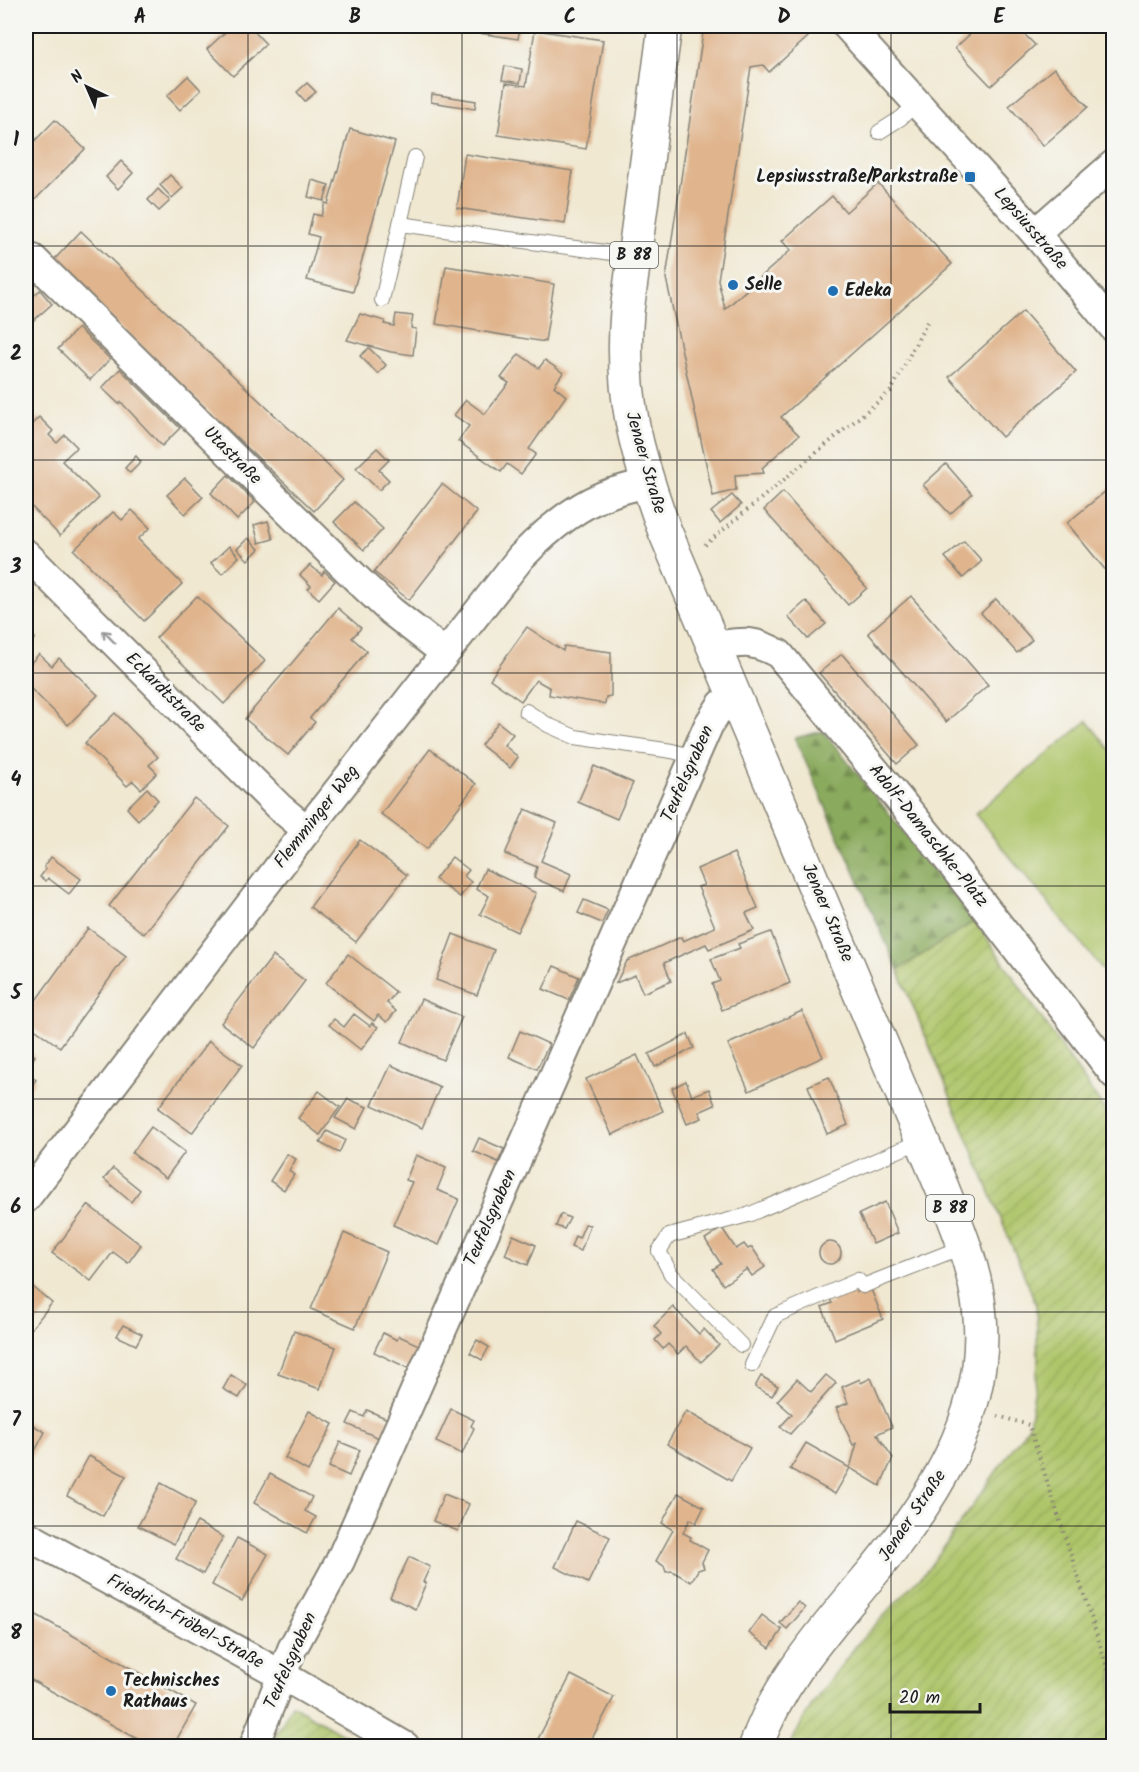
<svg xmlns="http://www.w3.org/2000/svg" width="1139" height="1772" viewBox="0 0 1139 1772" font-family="Kalam,sans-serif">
	<defs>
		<pattern id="forest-firs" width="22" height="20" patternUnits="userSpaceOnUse" patternTransform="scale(1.5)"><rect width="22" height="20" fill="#8aaa5d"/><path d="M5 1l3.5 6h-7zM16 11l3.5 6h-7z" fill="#708a4c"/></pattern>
		<pattern id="garden-furrows" width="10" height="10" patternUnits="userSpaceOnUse" patternTransform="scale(1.5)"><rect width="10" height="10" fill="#aec569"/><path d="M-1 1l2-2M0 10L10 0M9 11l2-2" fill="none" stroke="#95a95a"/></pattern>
	</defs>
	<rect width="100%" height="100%" fill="#f6f6f2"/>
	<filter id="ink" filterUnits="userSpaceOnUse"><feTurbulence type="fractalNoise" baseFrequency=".0167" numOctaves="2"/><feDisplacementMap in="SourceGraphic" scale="12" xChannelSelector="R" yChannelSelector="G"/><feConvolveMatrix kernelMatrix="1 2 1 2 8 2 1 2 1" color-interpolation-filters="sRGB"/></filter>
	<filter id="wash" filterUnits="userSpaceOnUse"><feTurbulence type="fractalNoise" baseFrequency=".008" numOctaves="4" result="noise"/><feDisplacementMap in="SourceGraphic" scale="24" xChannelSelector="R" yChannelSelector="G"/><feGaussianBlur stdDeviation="1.35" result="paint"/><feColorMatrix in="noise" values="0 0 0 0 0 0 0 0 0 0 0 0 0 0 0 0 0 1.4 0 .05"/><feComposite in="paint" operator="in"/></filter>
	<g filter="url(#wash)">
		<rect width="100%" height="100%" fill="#f0e8d1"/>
		<path fill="url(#forest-firs)" stroke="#53633c" stroke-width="1.5" d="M823 731 975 921 898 970 795 738Z"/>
		<path fill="#aec569" stroke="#657042" stroke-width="1.5" d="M1087 721 1113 753V982L975 814Z"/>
		<g fill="url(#garden-furrows)" stroke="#657042" stroke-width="1.5">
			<path d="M975 921 1113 1122V1746H789L813 1703 858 1643 928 1569 1029 1425 1038 1366 1036 1304 898 970Z"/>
			<path d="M292 1705 364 1746H270Z"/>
		</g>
		<g id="blocks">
			<g fill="#e0b58e">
				<path d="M232 26H249L266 44 233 76 207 49Z"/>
				<path d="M480 26H520L518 39 479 33Z"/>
				<path d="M704 26H798L808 37 769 72 763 65 751 67 718 280 725 309 791 250 782 241 832 196 846 212 878 183 952 264 781 417 799 435 762 468 764 473 735 475 736 490 713 496 666 278Z"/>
				<path d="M933 26H949L940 34Z"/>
				<path d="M979 26H1016L1035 45 991 86 955 48Z"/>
				<path d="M535 30 603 40 586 149 498 135 506 83 526 86Z"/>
				<path d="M505 66 522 69 520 83 502 80Z"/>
				<path d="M1054 68 1088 107 1043 146 1009 106Z"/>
				<path d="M188 76 201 90 180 110 167 96Z"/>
				<path d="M307 83 316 92 305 101 297 92Z"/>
				<path d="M432 94 476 101 475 109 431 102Z"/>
				<path d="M55 120 85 149 26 209V150Z"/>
				<path d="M350 129 395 142 353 292 307 280 319 237 308 234 313 214 321 216 325 203 328 204Z"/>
				<path d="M465 154 573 171 565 224 457 208Z"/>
				<path d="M121 161 133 173 118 189 106 177Z"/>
				<path d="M170 175 183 188 172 198 160 185Z"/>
				<path d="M312 180 329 185 324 201 308 197Z"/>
				<path d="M158 189 170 201 159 211 148 200Z"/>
				<path d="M81 231 343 480 314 511 52 262Z"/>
				<path d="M446 266 554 284 545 342 436 324Z"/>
				<path d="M40 290 52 304 26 327V303Z"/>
				<path d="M1023 311 1076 372 1002 437 949 377Z"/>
				<path d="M360 314 385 321 384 324 394 326 396 314 413 316 411 328 416 329 413 355 391 352 347 340Z"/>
				<path d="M78 328 110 359 90 380 58 349Z"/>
				<path d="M369 348 386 365 378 374 360 356Z"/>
				<path d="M519 354 539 368 545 360 563 373 554 386 566 396 529 449 536 454 521 474 507 464 501 472 458 441 469 426 454 415 466 400 485 414 509 383 501 378Z"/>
				<path d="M120 369 180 428 162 446 121 402 119 404 102 388Z"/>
				<path d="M39 417 53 431 49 435 57 443 65 435 77 447 62 461 99 498 60 536 26 501V430Z"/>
				<path d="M377 448 389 460 379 470 389 480 379 490 356 468Z"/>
				<path d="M136 456 141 462 130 473 125 468Z"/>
				<path d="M946 464 972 494 950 514 923 485Z"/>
				<path d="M228 475 255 502 237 520 211 493Z"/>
				<path d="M185 478 203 497 185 514 167 495Z"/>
				<path d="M442 484 477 512 409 600 374 572Z"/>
				<path d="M1112 486 1113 488V591L1106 583 1112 578 1067 523Z"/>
				<path d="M783 492 867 588 848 605 764 510Z"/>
				<path d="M732 495 741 505 720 523 711 512Z"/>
				<path d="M354 502 383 529 364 550 334 522Z"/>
				<path d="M132 510 150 528 138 539 182 584 144 621 74 550 113 512 122 520Z"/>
				<path d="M268 521 273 539 259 543 254 525Z"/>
				<path d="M248 538 259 549 248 560 237 549Z"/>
				<path d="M964 541 982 561 963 578 945 557Z"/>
				<path d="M229 546 239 557 222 574 211 563Z"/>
				<path d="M310 565 322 575 324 571 335 581 319 599 308 589 311 586 300 575Z"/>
				<path d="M197 596 265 661 224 704 156 638Z"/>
				<path d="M911 596 988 685 946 722 868 633Z"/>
				<path d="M996 599 1032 640 1017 653 981 613Z"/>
				<path d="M806 601 826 624 808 639 788 617Z"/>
				<path d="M338 608 361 628 352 638 367 651 310 718 315 722 288 755 245 719Z"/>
				<path d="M527 627 563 651 564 646 611 652V696L606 697 605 704 549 695 550 688 536 680 521 701 490 679Z"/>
				<path d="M26 628 35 638 26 648Z"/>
				<path d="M39 654 52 666 59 658 98 695 68 725 26 684V668Z"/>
				<path d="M842 654 919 745 897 764 819 673Z"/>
				<path d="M115 713 158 757 149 765 157 773 141 789 133 781 127 786 85 743Z"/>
				<path d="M498 722 513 734 504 745 518 757 510 768 481 745Z"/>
				<path d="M430 749 476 784 427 849 381 814Z"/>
				<path d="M594 766 633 783 617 819 578 802Z"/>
				<path d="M147 788 158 800 138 820 127 808Z"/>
				<path d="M194 798 229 826 144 934 109 906Z"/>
				<path d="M525 809 557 823 541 861 571 874 564 891 534 878 537 867 505 854Z"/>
				<path d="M360 840 407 875 356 942 310 907Z"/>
				<path d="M734 853 758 908 746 913 754 930 709 949 706 944 664 963 671 981 643 993 635 975 616 983 627 961 681 937 683 941 715 927 698 887 704 885 697 869Z"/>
				<path d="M51 857 81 879 69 894 48 878 46 881 40 877 46 869 44 867Z"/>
				<path d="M452 857 469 870 464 876 471 882 460 897 435 879Z"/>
				<path d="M485 869 536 893 517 932 480 914 489 896 476 889Z"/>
				<path d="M584 900 608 910 602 923 578 913Z"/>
				<path d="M88 928 126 956 60 1047 26 1023V1014Z"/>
				<path d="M771 932 790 983 722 1010 712 984 720 981 711 959 740 948 738 944Z"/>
				<path d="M453 934 494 950 477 995 436 980Z"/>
				<path d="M348 954 396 992 387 1003 396 1011 387 1022 378 1015 374 1021 326 983Z"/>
				<path d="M273 956 305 981 254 1048 221 1023Z"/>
				<path d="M554 966 579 977 569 1000 543 989Z"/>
				<path d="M421 999 462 1017 443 1060 402 1042Z"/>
				<path d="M802 1011 823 1057 749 1091 728 1044Z"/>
				<path d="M354 1014 370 1026 372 1023 378 1027 361 1050 329 1025 334 1019 344 1027Z"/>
				<path d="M520 1031 549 1044 537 1069 509 1057Z"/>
				<path d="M688 1034 694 1048 655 1067 649 1054Z"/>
				<path d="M209 1041 242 1065 192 1133 158 1108Z"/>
				<path d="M26 1049 35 1056 26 1069Z"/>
				<path d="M637 1055 663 1111 612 1135 586 1079Z"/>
				<path d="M391 1065 440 1087 422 1128 372 1105Z"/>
				<path d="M26 1072 36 1080 26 1093Z"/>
				<path d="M829 1077 848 1125 827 1134 808 1086Z"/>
				<path d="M686 1081 692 1096 709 1089 715 1105 699 1112 702 1118 687 1124 672 1088Z"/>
				<path d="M319 1091 340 1107 320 1135 298 1118Z"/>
				<path d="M348 1099 367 1107 356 1129 335 1118Z"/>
				<path d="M151 1127 185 1152 166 1178 132 1153Z"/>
				<path d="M327 1131 345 1140 339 1153 320 1143Z"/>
				<path d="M479 1138 504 1149 498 1162 473 1151Z"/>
				<path d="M287 1154 296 1159 289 1171 294 1175 284 1190 270 1181Z"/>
				<path d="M416 1155 446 1168 437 1190 459 1199 439 1245 393 1225 412 1182 406 1180Z"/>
				<path d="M113 1168 140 1190 131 1202 104 1179Z"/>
				<path d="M885 1202 898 1233 873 1244 859 1214Z"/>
				<path d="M88 1205 141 1245 128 1263 113 1252 91 1281 52 1253Z"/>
				<path d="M561 1214 570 1218 564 1229 556 1226Z"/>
				<path d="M585 1224 590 1225 581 1251 571 1247 575 1236 579 1238Z"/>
				<path d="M722 1228 736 1249 744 1244 748 1249 752 1247 765 1267 752 1276 747 1269 723 1285 713 1269 721 1264 705 1239Z"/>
				<path d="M344 1233 387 1252 355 1328 311 1309Z"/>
				<path d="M513 1235 536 1245 528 1265 505 1255Z"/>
				<circle cx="830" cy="1253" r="11"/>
				<path d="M26 1281 52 1303 26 1335Z"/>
				<path d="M854 1283 857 1292 870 1287 883 1319 835 1339 822 1307 832 1303 828 1294Z"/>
				<path d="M673 1307 699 1334 704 1329 719 1345 701 1362 686 1346 678 1354 668 1344 663 1349 655 1340 661 1334 654 1326Z"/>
				<path d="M123 1325 142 1334 136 1345 117 1336Z"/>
				<path d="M294 1331 336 1347 320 1389 278 1374Z"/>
				<path d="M383 1333 397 1340 399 1336 421 1346 410 1369 374 1352Z"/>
				<path d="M477 1340 489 1347 482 1360 470 1353Z"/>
				<path d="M231 1375 247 1385 239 1398 223 1389Z"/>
				<path d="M826 1375 836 1383 790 1434 780 1427 792 1414 777 1401 797 1379 811 1392Z"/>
				<path d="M761 1376 778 1386 772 1396 755 1387Z"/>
				<path d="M871 1378 892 1427 877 1434 893 1458 880 1486 850 1468 857 1443 853 1445 836 1408 848 1403 842 1387 860 1379 861 1383Z"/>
				<path d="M451 1409 474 1420 471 1426 474 1428 462 1454 436 1442Z"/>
				<path d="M367 1410 390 1420 381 1439 347 1424 353 1412 364 1417Z"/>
				<path d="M309 1411 333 1424 308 1471 285 1458Z"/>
				<path d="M686 1411 750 1448 731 1481 667 1444Z"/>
				<path d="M26 1421 45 1432 26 1468Z"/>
				<path d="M340 1442 360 1450 349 1476 329 1467Z"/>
				<path d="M806 1443 850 1468 835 1494 790 1469Z"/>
				<path d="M89 1456 126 1476 103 1516 67 1496Z"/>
				<path d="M270 1474 312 1497 305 1511 316 1517 307 1533 254 1503Z"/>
				<path d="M161 1483 196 1502 174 1544 138 1526Z"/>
				<path d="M678 1493 704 1507 696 1523 690 1519 683 1533 691 1537 690 1540 708 1550 702 1562 704 1568 698 1570 691 1582 672 1571 666 1572 664 1566 656 1561 673 1530 662 1523Z"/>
				<path d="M444 1494 469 1504 458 1531 433 1521Z"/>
				<path d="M576 1521 610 1537 588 1583 555 1567Z"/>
				<path d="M197 1522 223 1537 203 1574 176 1559Z"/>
				<path d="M237 1538 268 1554 242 1601 212 1585Z"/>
				<path d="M409 1557 430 1567 423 1582 426 1583 415 1609 390 1597Z"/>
				<path d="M798 1602 805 1608 787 1629 780 1623Z"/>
				<path d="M26 1609 196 1705 173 1746H150L26 1677Z"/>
				<path d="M762 1615 782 1630 770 1648 749 1633Z"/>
				<path d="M571 1675 614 1697 588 1746H548L537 1741Z"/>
			</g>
		</g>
	</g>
	<g filter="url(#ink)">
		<use href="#blocks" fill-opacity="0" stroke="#868276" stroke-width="1.5"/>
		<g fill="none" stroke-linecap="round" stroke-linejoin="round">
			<defs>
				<g id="lane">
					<path d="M879 132 901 118 917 103"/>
					<path d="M400 224 415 157"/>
					<path d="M382 300 400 224 634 256"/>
					<path d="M526 711 548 725 575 737 672 751 695 757"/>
					<path d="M741 1345 671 1274 659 1251 669 1236 748 1215 923 1140"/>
					<path d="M752 1365 775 1316 858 1280 863 1286 965 1246"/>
				</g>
				<g id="street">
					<path d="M847 26 1035 233 1114 328"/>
					<path d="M1035 233 1114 164"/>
					<path d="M26 267 33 259 362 584 391 611 445 653"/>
					<path d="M26 554 279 807 307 830"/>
					<path d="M715 646C744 642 752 639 779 654L939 848 1114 1074"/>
					<path d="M26 1198 307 830 521 557C546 531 576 505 611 493 623 489 635 486 647 483"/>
					<path d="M26 1535 282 1675 405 1746"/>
					<path d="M254 1746 292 1649 340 1561 709 724 722 704 737 698"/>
				</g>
				<path id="primary" d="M665 26 627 311C620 395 636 452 664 529L943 1190C958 1228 974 1266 979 1307 993 1414 928 1507 863 1584 821 1635 778 1683 756 1746"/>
			</defs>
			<use href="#lane" stroke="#868276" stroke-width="16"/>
			<use href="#street" stroke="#868276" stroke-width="32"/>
			<use href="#primary" stroke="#868276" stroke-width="36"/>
			<g stroke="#868276" stroke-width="4" stroke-dasharray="1.5 4.5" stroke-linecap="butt">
				<path d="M705 545 891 391 927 322"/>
				<path d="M998 1416 1029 1425 1114 1688"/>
			</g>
			<use href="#lane" stroke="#fff" stroke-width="14"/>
			<use href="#street" stroke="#fff" stroke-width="28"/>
			<use href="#primary" stroke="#fff" stroke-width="33"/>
		</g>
		<defs><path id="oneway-shaft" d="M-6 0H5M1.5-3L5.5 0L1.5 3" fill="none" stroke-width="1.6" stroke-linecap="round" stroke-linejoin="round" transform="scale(1.5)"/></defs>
		<use stroke="#999" href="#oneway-shaft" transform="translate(109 637) rotate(-135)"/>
	</g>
	<path fill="none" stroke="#1c1c1c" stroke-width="1.5" stroke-opacity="0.55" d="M248 26V1746M462 26V1746M677 26V1746M891 26V1746M26 246H1114M26 460H1114M26 673H1114M26 886H1114M26 1099H1114M26 1312H1114M26 1526H1114"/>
	<g fill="#1f6fb2" stroke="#f6f6f2" stroke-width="2">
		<rect x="964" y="171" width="12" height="12" rx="3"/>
		<circle cx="733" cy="285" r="6"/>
		<circle cx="833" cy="291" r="6"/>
		<circle cx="111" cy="1691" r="6"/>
	</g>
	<g text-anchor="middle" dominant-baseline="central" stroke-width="6" stroke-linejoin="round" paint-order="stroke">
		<g fill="#f6f6f2" stroke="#5d5d5c" stroke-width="1.5">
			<rect x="610" y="242" width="48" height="26" rx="4.5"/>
			<rect x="926" y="1195" width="48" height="26" rx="4.5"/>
		</g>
		<g font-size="16" font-weight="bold" fill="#1c1c1c">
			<text x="634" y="255">B 88</text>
			<text x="950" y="1208">B 88</text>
		</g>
		<g font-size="18" font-weight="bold" fill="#1c1c1c" stroke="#f6f6f2" text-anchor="start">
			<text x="958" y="177" text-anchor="end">Lepsiusstraße/Parkstraße</text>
			<text x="745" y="285">Selle</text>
			<text x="845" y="291">Edeka</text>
			<text x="123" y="1681">Technisches<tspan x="123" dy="21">Rathaus</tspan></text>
		</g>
		<g font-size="18" fill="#1c1c1c" stroke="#f6f6f2">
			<text transform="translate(1030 229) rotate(49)">Lepsiusstraße</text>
			<text transform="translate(232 456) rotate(45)">Utastraße</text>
			<text transform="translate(645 463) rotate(74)">Jenaer Straße</text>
			<text transform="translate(165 693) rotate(45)">Eckardtstraße</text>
			<text transform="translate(688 774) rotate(-66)">Teufelsgraben</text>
			<text transform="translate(317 817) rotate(-52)">Flemminger Weg</text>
			<text transform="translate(928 836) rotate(51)">Adolf-Damaschke-Platz</text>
			<text transform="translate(827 913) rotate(67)">Jenaer Straße</text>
			<text transform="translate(491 1218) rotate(-66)">Teufelsgraben</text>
			<text transform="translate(913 1516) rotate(-56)">Jenaer Straße</text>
			<text transform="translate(185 1622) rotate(29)">Friedrich-Fröbel-Straße</text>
			<text transform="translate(291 1661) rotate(-66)">Teufelsgraben</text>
		</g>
	</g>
	<rect width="1139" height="1772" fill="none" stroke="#f6f6f2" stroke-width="66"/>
	<g transform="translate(87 87) rotate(316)" stroke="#f6f6f2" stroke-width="4.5" paint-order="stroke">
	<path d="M0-4.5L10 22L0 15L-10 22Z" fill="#1c1c1c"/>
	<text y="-9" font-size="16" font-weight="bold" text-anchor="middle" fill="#1c1c1c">N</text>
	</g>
	<path d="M890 1703v9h90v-9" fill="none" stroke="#1c1c1c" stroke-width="3"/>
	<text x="899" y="1703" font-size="18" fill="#1c1c1c" stroke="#f6f6f2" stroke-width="4.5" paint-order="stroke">20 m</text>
	<rect x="33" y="33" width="1073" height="1706" fill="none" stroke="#1c1c1c" stroke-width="2"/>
	<g font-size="20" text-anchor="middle" font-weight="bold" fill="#1c1c1c">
		<text x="140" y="23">A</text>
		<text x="355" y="23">B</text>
		<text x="570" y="23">C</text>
		<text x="784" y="23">D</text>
		<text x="999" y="23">E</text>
		<text x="16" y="146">1</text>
		<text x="16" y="360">2</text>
		<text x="16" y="573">3</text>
		<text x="16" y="786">4</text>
		<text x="16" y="999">5</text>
		<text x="16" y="1213">6</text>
		<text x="16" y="1426">7</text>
		<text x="16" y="1639">8</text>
	</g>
</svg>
